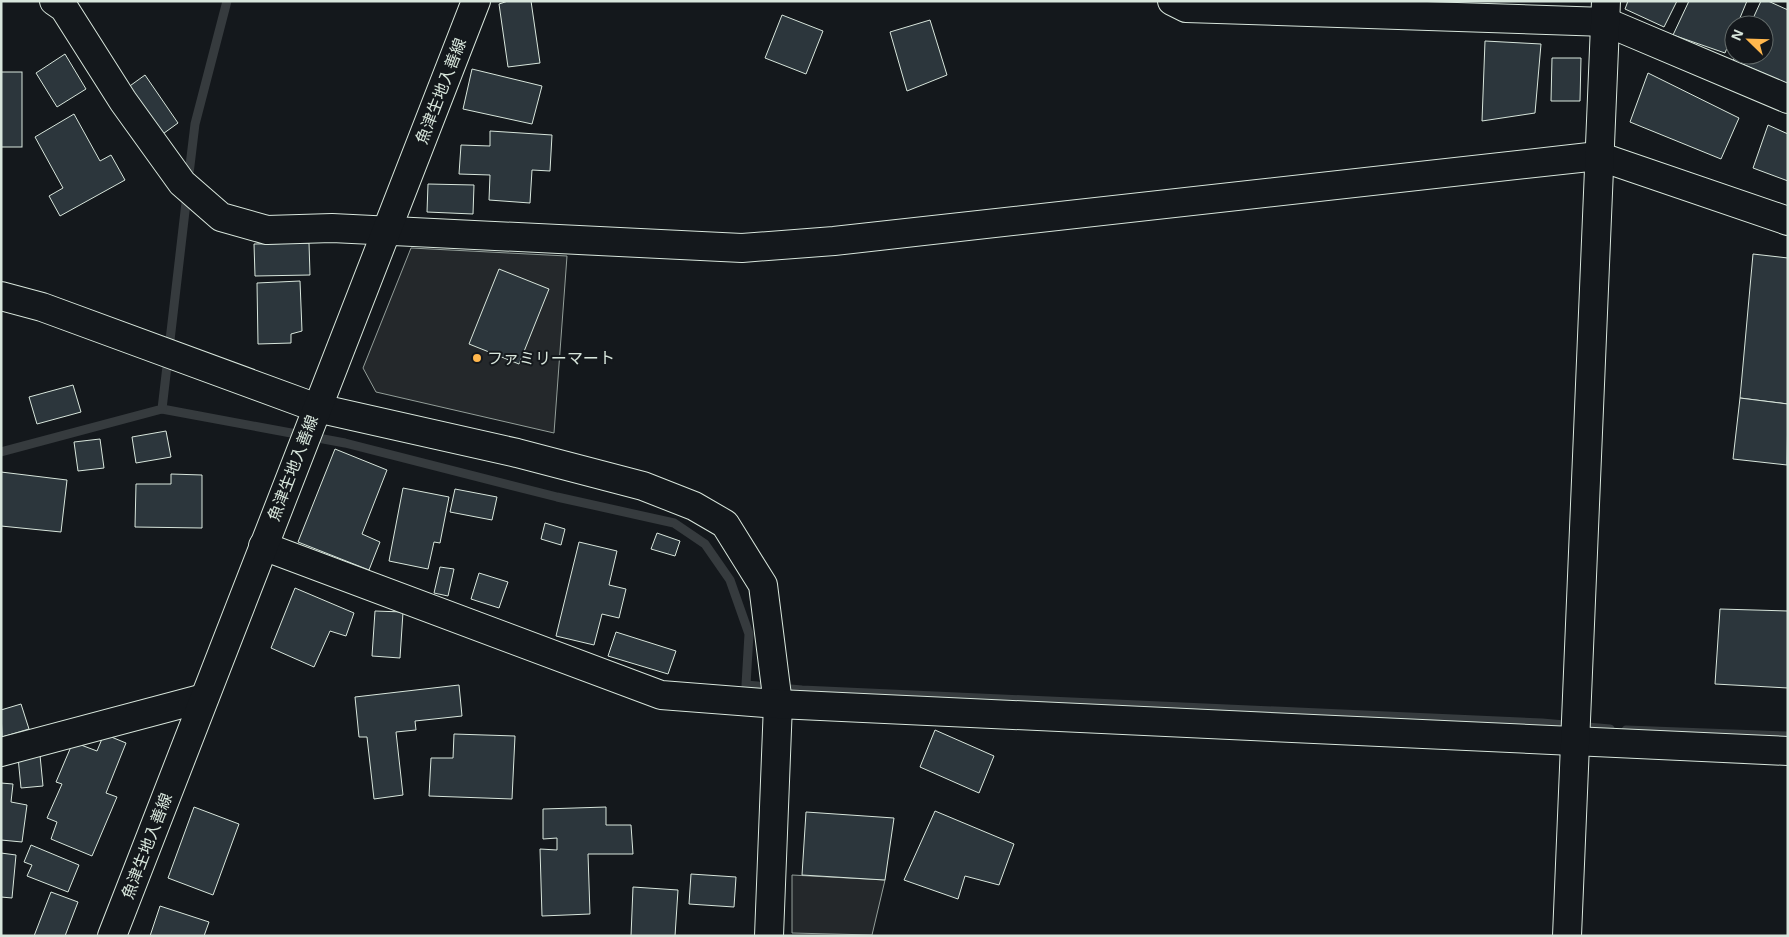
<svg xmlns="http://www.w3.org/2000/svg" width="1789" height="937" viewBox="0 0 1789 937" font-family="Arial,'Noto Sans JP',sans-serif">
	<rect width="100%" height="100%" fill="#14181c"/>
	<g fill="#24282b" stroke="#939e99">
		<path d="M411 248 567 256 554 433 376 392 363 368Z"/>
		<path d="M792 875 885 880 872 935 792 933Z"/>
	</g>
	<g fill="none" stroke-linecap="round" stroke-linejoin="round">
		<g stroke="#363b3e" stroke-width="9">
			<path d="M188 182 195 124 227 1"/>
			<path d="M162 409 345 443 557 497 674 523 705 544 730 580 749 634 746 685 802 690 1542 723 1610 729"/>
			<path d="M1 452 162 409 187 194"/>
			<path d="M1626 730 1788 736"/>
		</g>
	</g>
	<g fill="#2c363c" stroke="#d8e6dc">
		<path d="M508 1H531L540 63 508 67 499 4Z"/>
		<path d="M1628 1H1677L1664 27 1625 9Z"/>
		<path d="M1689 1H1747L1737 25H1734V31L1725 53 1673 35Z"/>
		<path d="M1761 1H1768L1788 10V84L1733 60 1736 55H1764V25H1750Z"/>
		<path d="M782 15 823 31 806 74 765 58Z"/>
		<path d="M930 20 947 75 907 91 890 32Z"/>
		<path d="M1485 41 1541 44 1535 113 1482 121Z"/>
		<path d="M65 54 86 89 57 107 36 73Z"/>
		<path d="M1552 58H1581L1580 101H1551Z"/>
		<path d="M472 69 542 86 532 124 463 109Z"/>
		<rect x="1" y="72" width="21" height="75"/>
		<path d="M1648 73 1739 118 1721 159 1630 122Z"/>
		<path d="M145 75 178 123 160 136 127 88Z"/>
		<path d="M74 114 100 161 111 155 125 180 60 216 49 196 63 188 35 137Z"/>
		<path d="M1768 125 1788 134V181L1753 168Z"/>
		<path d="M490 131 552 135 550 171 532 170 530 203 489 200 490 175 459 174 461 145 490 146Z"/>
		<path d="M428 184 474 185 473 214 427 212Z"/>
		<path d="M309 243 310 275 255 276 254 244Z"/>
		<path d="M1753 254 1788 258V404L1740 398Z"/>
		<path d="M499 269 549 289 519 364 469 344Z"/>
		<path d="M300 281 302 331 291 334V343L258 344 257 283Z"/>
		<path d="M73 385 81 412 37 424 29 397Z"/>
		<path d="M1740 398 1788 404 1787 465 1733 459Z"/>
		<path d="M166 431 171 457 136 463 132 437Z"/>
		<path d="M100 439 104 468 78 471 74 442Z"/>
		<path d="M335 449 387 470 362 534 380 542 369 570 298 542Z"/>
		<path d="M1 472 67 480 61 532 1 526Z"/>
		<path d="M171 474 202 475V528L135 527 136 484H171Z"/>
		<path d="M403 488 449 497 440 543 434 542 428 569 389 561Z"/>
		<path d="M455 489 497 497 492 520 450 512Z"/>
		<path d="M545 523 565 529 561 545 541 539Z"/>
		<path d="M657 533 680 541 675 556 651 549Z"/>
		<path d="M579 542 617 551 609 585 626 589 619 618 602 614 594 645 556 636Z"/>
		<path d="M440 567 454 569 448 596 434 593Z"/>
		<path d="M479 573 508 582 499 608 471 599Z"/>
		<path d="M295 588 354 613 346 636 330 631 314 667 271 648Z"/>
		<path d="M1720 609 1788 611V688L1715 684Z"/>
		<path d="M375 611 403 612 400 658 372 656Z"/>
		<path d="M616 632 676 651 668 674 608 656Z"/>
		<path d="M459 685 462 716 415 721 416 730 396 732 403 795 374 799 367 737H359L355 697Z"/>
		<path d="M21 704 29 729 2 737 1 710Z"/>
		<path d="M935 730 994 756 979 793 920 767Z"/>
		<path d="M104 734 126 743 106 793 117 797 92 856 51 839 57 822 47 818 62 784 56 782 73 742 97 751Z"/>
		<path d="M454 734 515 736 512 799 429 796 431 758H453Z"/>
		<path d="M40 755 43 786 21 788 18 757Z"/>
		<path d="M1 783 13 784 11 802 27 805 22 842 1 840Z"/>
		<path d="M194 807 239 824 213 895 168 878Z"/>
		<path d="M606 807V825H631L633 854H588L590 914 542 916 540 849 557 850V838L543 839V809Z"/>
		<path d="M935 811 1014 844 999 885 965 876 958 899 904 880Z"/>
		<path d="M806 812 894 818 885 880 802 875Z"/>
		<path d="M31 845 79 865 68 892 27 876 32 865 24 862Z"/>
		<path d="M1 853 16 855 12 898 1 897Z"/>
		<path d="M691 874 736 877 734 907 689 904Z"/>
		<path d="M633 887 678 890 675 936H631Z"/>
		<path d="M51 892 78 902 65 936H34Z"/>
		<path d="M160 906 209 922 204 936H150Z"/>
	</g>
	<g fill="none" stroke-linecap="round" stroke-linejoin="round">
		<defs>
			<g id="minor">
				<path d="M54 1 64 8 123 101 182 183 221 217 267 230 332 228 742 248 834 241 1598 156 1788 221"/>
				<path d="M1172 1 1186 8 1606 22 1788 99"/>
				<path d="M1 296 42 307 317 408 517 453 643 486 694 506 725 524 763 585 778 704 769 936"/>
				<path d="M263 546 661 695 778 704 1788 751"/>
				<path d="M1 752 204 698"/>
				<path d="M1567 936 1606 1"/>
			</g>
			<path id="major" d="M112 936 476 1"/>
		</defs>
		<use href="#minor" stroke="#d8e6dc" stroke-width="30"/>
		<use href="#major" stroke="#d8e6dc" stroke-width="30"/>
		<use href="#minor" stroke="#14181c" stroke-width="28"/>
		<use href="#major" stroke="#14181c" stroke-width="28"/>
	</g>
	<circle fill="#ffb74d" stroke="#14181c" stroke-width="2" cx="477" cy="358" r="5"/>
	<g text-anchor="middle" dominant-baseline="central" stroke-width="4" stroke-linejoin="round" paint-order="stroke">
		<g font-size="16" fill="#d8e6dc" stroke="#14181c">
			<text transform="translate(441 91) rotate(-69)">魚津生地入善線</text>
			<text transform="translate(293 468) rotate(-69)">魚津生地入善線</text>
			<text transform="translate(147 846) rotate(-69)">魚津生地入善線</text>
		</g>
		<g font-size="16" fill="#d8e6dc" stroke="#14181c" text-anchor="start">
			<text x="487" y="358">ファミリーマート</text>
		</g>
	</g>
	<rect width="1789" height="937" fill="none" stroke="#d8e6dc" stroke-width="5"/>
	<g transform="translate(1749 40) rotate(293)"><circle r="24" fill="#14181c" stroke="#626a69"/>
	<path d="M0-4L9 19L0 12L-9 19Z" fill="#ffb74d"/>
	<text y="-8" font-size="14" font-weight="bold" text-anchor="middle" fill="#d8e6dc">N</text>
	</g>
</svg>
